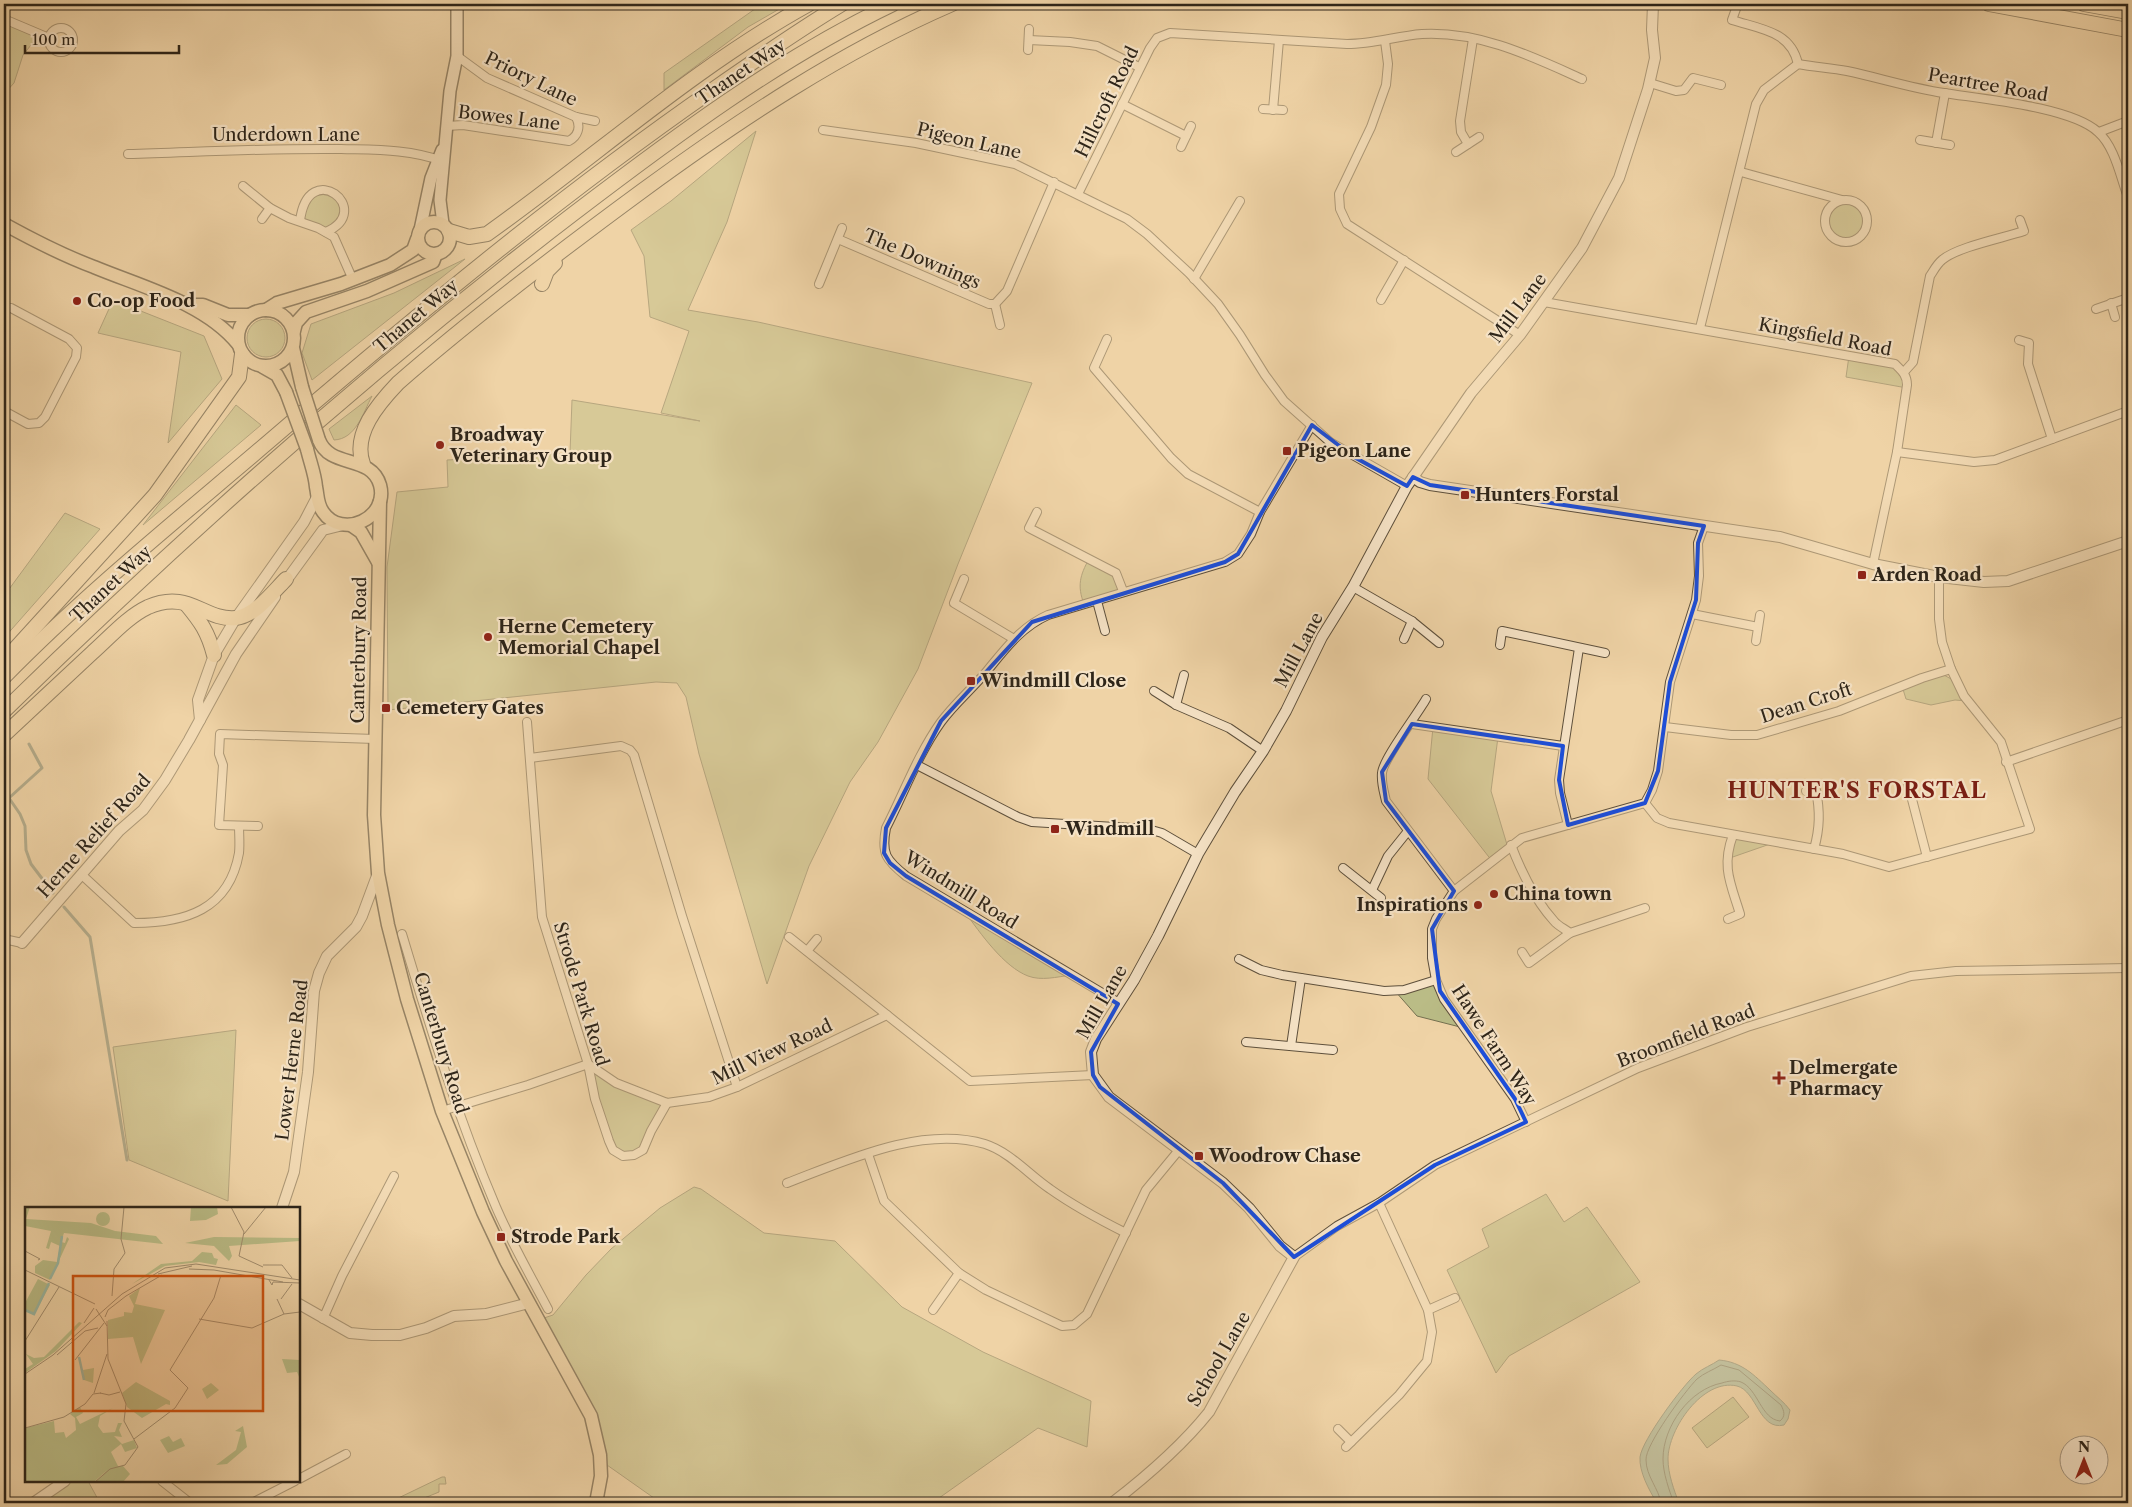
<svg xmlns="http://www.w3.org/2000/svg" width="2132" height="1507" viewBox="0 0 2132 1507" font-family="'Libre Caslon Text',serif">
	<rect width="100%" height="100%" fill="#efd3a6"/>
	<filter id="stains"><feTurbulence type="fractalNoise" baseFrequency=".004" numOctaves="4"/><feColorMatrix values="0 0 0 0 .2 0 0 0 0 .09 0 0 0 0 .02 0 0 0 .5 -.17"/></filter>
	<radialGradient id="worn" r=".72"><stop offset=".6" stop-color="#630" stop-opacity="0"/><stop offset="1" stop-color="#630" stop-opacity=".3"/></radialGradient>
	<g fill="#babc86" stroke="#747050">
		<path d="M762 4H788L748 27 664 90V73Z"/>
		<path d="M4 19 39 35 23 55 14 83 4 94Z"/>
		<path d="M756 131 727 222 688 310 758 322 1032 383 958 564 918 669 878 742 850 782 809 866 767 984 699 754 686 697 677 683 656 682 388 710 387 567 397 492 448 487 447 460 570 453 572 400 700 421 661 413 689 331 650 317 644 256 631 230 671 201Z"/>
		<path d="M326 190 345 206 331 229 300 221 308 196Z"/>
		<circle cx="1846" cy="221" r="21"/>
		<path d="M465 259 312 380 302 353 311 324 394 293Z"/>
		<path d="M113 300 204 336 222 379 168 443 181 352 98 333Z"/>
		<circle cx="266" cy="338" r="19"/>
		<path d="M1849 356 1895 364 1903 371 1907 388 1846 377Z"/>
		<path d="M372 396C363 413 356 439 334 440L329 429Z"/>
		<path d="M236 405 261 425 143 525Z"/>
		<path d="M65 513 100 529 4 638V596Z"/>
		<path d="M1089 559 1116 573 1123 591 1084 604C1077 586 1080 575 1089 559Z"/>
		<path d="M1942 674 1953 680 1968 701 1955 700 1931 705 1906 699 1902 686Z"/>
		<path d="M1433 727 1498 737 1491 791 1508 848 1492 861 1428 779Z"/>
		<path d="M1733 835 1773 843 1727 859Z"/>
		<path d="M965 912 1071 975C1057 977 1041 981 1028 976 1004 967 980 933 965 912Z"/>
		<path d="M1436 980 1464 1028 1417 1016 1395 991Z"/>
		<path d="M236 1030 228 1201 129 1160 113 1047Z"/>
		<path d="M588 1064 616 1083 667 1103 643 1150 634 1155 613 1150Z"/>
		<path d="M694 1187 701 1189 764 1233 835 1241 902 1307 983 1352 1091 1401 1087 1447 1038 1428 932 1503H661L607 1465 600 1455 597 1437 538 1320 553 1315 586 1275 611 1249 660 1208Z"/>
		<path d="M1546 1194 1564 1222 1587 1207 1640 1282 1509 1356 1496 1373 1447 1270 1489 1247 1482 1229Z"/>
		<path d="M1733 1397 1749 1417 1707 1448 1692 1428Z"/>
		<path d="M442 1477H445L446 1484H439V1492L422 1499 420 1503H388Z"/>
		<path d="M58 1481H88L100 1503H27Z"/>
	</g>
	<path fill="#9ab8a3" stroke="#6f7d6c" d="M1719 1360C1742 1362 1754 1375 1770 1390 1777 1397 1784 1402 1790 1410L1788 1419 1784 1425C1759 1431 1757 1391 1737 1386 1703 1378 1668 1429 1668 1459 1668 1474 1674 1490 1679 1503H1657C1649 1490 1639 1472 1640 1457 1642 1440 1683 1385 1696 1374 1703 1368 1712 1365 1719 1360Z"/>
	<g fill="none" stroke-linecap="round" stroke-linejoin="round">
		<path stroke="#646e5e" stroke-width="1" d="M1661 1503C1659 1489 1646 1476 1646 1460 1645 1445 1685 1391 1697 1379 1704 1373 1713 1370 1721 1365L1739 1370 1781 1405C1784 1411 1786 1416 1780 1421 1761 1419 1758 1389 1741 1382 1735 1380 1728 1381 1722 1383 1690 1389 1663 1426 1663 1459 1663 1473 1669 1490 1674 1503"/>
		<g stroke="#6f7d6c" stroke-width="3">
			<path d="M29 744 42 768 9 798 20 814 25 826 26 850 31 864 53 893"/>
			<path d="M64 907 90 937 127 1160"/>
		</g>
		<defs>
			<g id="minor">
				<path d="M1737 6 1732 20C1760 29 1791 31 1798 64"/>
				<path d="M4 19 49 38"/>
				<circle cx="61" cy="40" r="12"/>
				<path d="M1029 40 1070 42 1097 46 1139 67"/>
				<path d="M1385 41 1388 64 1386 85 1371 127 1339 194 1340 209 1347 224 1520 335"/>
				<path d="M1028 50 1029 29"/>
				<path d="M457 56 487 78 576 117 595 121"/>
				<path d="M1650 83 1676 91 1684 90 1693 78 1721 85"/>
				<path d="M1122 104 1186 136"/>
				<path d="M1263 109 1283 110"/>
				<path d="M1273 110 1279 40"/>
				<path d="M447 126 463 125 569 141C578 136 581 127 576 117"/>
				<path d="M823 130 916 143 1015 164 1127 219 1147 234 1189 273 1218 304 1240 335 1265 375 1284 401 1330 442 1407 486"/>
				<path d="M2099 132 2128 121"/>
				<path d="M1920 140 1950 145"/>
				<path d="M1936 143 1945 93"/>
				<path d="M1468 144 1461 132 1460 121 1473 39"/>
				<path d="M1181 147 1191 126"/>
				<path d="M1456 152 1479 137"/>
				<path d="M128 154C199 152 269 148 341 149 376 150 409 149 442 161"/>
				<path d="M1741 172 1842 200"/>
				<path d="M243 186 270 208 289 218 318 228 334 237 353 280"/>
				<path d="M1078 194 1150 48 1157 38 1170 33 1347 44C1373 44 1397 36 1422 34 1480 31 1531 56 1582 79"/>
				<circle cx="1846" cy="221" r="21"/>
				<path d="M262 219 270 208"/>
				<path d="M300 221C308 156 376 210 326 232"/>
				<path d="M838 239 989 304H995L1007 291 1054 182"/>
				<path d="M1194 279 1240 201"/>
				<path d="M819 284 842 228"/>
				<path d="M1381 300 1404 260"/>
				<path d="M1544 302 1895 364C1902 371 1907 375 1907 385L1897 452 1873 564"/>
				<path d="M2111 303 2115 317"/>
				<path d="M995 304 1000 325"/>
				<path d="M2096 309 2128 298"/>
				<path d="M1700 328 1756 104 1764 90 1798 64C1814 67 1831 68 1847 71 1880 78 1911 88 1944 93 1982 99 2071 107 2098 132 2115 147 2120 176 2128 197"/>
				<path d="M1107 339 1094 368 1171 458 1188 474 1260 512"/>
				<path d="M2019 340 2029 343 2028 364 2052 439"/>
				<path d="M1904 372 1913 362 1930 276C1934 270 1937 264 1942 260 1957 247 2003 238 2024 231L2020 220"/>
				<path d="M4 411 28 424 39 423 45 417 76 357 77 348 69 339 11 308"/>
				<path d="M1897 452 1974 462 1995 460 2128 411"/>
				<path d="M1037 512 1029 528 1116 573 1123 591"/>
				<path d="M964 579 954 603 1014 639"/>
				<path d="M1353 587 1412 621 1439 643"/>
				<path d="M1097 601 1105 631"/>
				<path d="M1692 614 1758 627"/>
				<path d="M1404 639 1412 621"/>
				<path d="M1756 641 1760 615"/>
				<path d="M1500 645 1502 631 1605 653"/>
				<path d="M1154 691 1176 705 1229 728 1263 751"/>
				<path d="M1426 699C1417 715 1383 759 1382 773 1381 783 1384 792 1386 801L1454 891"/>
				<path d="M1176 705 1184 675"/>
				<path d="M527 722 542 917 588 1064 595 1099 609 1141 613 1150 623 1156 634 1155 643 1150 651 1131 667 1103"/>
				<path d="M1412 724 1563 746"/>
				<path d="M1665 727 1731 735H1757L1839 711 1922 678 1951 669"/>
				<path d="M530 758 621 746 630 750 634 755 682 916 737 1087"/>
				<path d="M2006 762 2128 720"/>
				<path d="M917 765 1018 817 1032 822 1148 829 1162 833 1198 854"/>
				<path d="M1908 784 1927 857"/>
				<path d="M1806 791 1816 790C1820 811 1820 828 1814 849"/>
				<path d="M1645 803 1657 818 1669 823 1843 854 1889 867 2030 829 2001 742 1964 696 1951 669 1942 642 1939 619V577"/>
				<path d="M1568 825 1560 793 1559 780 1579 648"/>
				<path d="M258 826 219 825 223 765 219 754 220 734 375 739"/>
				<path d="M1511 845C1521 871 1535 900 1554 921 1558 926 1565 929 1570 933L1645 908"/>
				<path d="M1343 868 1381 898"/>
				<path d="M82 875 134 923C185 923 229 910 239 853 240 844 239 834 239 826"/>
				<path d="M1372 890 1388 856 1408 831"/>
				<path d="M1728 919 1740 914C1731 884 1721 867 1733 835"/>
				<path d="M402 934C430 1027 458 1118 496 1207 511 1242 530 1275 548 1309"/>
				<path d="M789 937 887 1015"/>
				<path d="M4 939 22 943"/>
				<path d="M807 951 817 939"/>
				<path d="M1522 952 1529 963 1570 933"/>
				<path d="M1239 959 1261 970 1282 975 1384 991 1404 990 1436 980"/>
				<path d="M1119 1003 906 876C886 860 881 854 886 828 904 793 918 754 941 722 954 704 972 689 987 671 1005 649 1021 627 1048 615L1225 562 1238 554 1251 534 1260 512 1312 425"/>
				<path d="M1246 1042 1333 1050"/>
				<path d="M1291 1046 1301 978"/>
				<path d="M442 1111 528 1085 588 1064 616 1083 667 1103 709 1097 737 1087 887 1015 970 1081 1093 1075"/>
				<path d="M1526 1122 1515 1099 1444 999 1436 980 1432 958V929L1436 919 1454 891 1522 838 1645 803 1652 790 1658 771 1670 682 1696 600 1699 576 1698 543 1704 526"/>
				<path d="M868 1154 884 1201 959 1273 986 1290 1062 1326 1074 1325 1087 1314 1146 1190 1179 1150"/>
				<path d="M787 1183C845 1161 922 1125 985 1144 1010 1152 1029 1175 1050 1189 1074 1206 1100 1220 1126 1233"/>
				<path d="M1294 1257 1337 1226 1379 1203 1435 1165 1638 1068 1747 1027 1911 976 1956 971 2128 968"/>
				<path d="M933 1310 959 1273"/>
				<path d="M1428 1310 1455 1298"/>
				<path d="M323 1319 342 1276 394 1176"/>
				<path d="M1338 1429 1351 1442"/>
				<path d="M1346 1447 1399 1395 1427 1361 1432 1332 1428 1310 1379 1203"/>
				<path d="M299 1479 346 1454"/>
				<path d="M162 1481 190 1503"/>
				<path d="M252 1503 295 1481"/>
			</g>
			<g id="tertiary">
				<path d="M1413 477 1420 482 1430 485 1780 537 1873 564 1939 577 1984 582 2008 581 2128 541"/>
				<path d="M283 585 323 530 343 525"/>
				<path d="M200 720 198 700 214 655 236 618 304 522 317 497"/>
				<path d="M22 943 119 831 143 810 165 780 189 740 236 654 275 597"/>
				<path d="M282 1208 294 1172 308 1072 314 991 319 973 327 956 356 927 362 916 378 873"/>
				<path d="M299 1304 350 1333 372 1335H400L426 1328 454 1316 486 1314 529 1303"/>
				<path d="M33 1503 65 1481"/>
				<path d="M1112 1503C1147 1476 1181 1447 1209 1412L1294 1257 1280 1246 1249 1208 1223 1183 1109 1097 1093 1075 1091 1052 1096 1039 1134 980 1158 936 1198 854 1235 792 1263 751 1286 711 1322 637 1353 587 1407 486 1471 393 1520 335 1582 248 1619 178 1648 89 1655 58 1652 30 1653 4"/>
			</g>
			<g id="secondary">
				<path d="M443 224 440 200 450 91 457 56V4"/>
				<path d="M420 230 431 178 442 150"/>
			</g>
			<g id="primary">
				<circle cx="434" cy="238" r="16"/>
				<path d="M4 224C33 240 62 255 94 267 142 287 205 303 238 344"/>
				<path d="M189 305H203L228 315H250"/>
				<circle cx="266" cy="338" r="28"/>
				<path d="M266 310 277 303 341 284 390 265 413 250 417 239"/>
				<path d="M294 331 296 323 306 312 367 291 433 262 436 254"/>
				<path d="M293 348 302 387"/>
				<path d="M263 367 277 375 286 392"/>
				<path d="M307 449C310 462 315 474 316 487 318 496 317 504 323 512 342 540 389 518 380 485 371 454 330 469 319 440"/>
				<path d="M380 501 374 815 378 873 388 925 407 999 442 1111 483 1212 506 1261 591 1416 600 1455 601 1476 596 1503"/>
				<path d="M351 525 361 532 378 562"/>
			</g>
			<g id="trunk">
				<path d="M1989 4 2128 30"/>
				<path d="M2084 4 2128 12"/>
				<path d="M449 231 469 237 487 234C594 158 693 68 809 4"/>
				<path d="M542 284 547 271 555 263"/>
				<path d="M363 464C352 434 378 404 398 383 476 315 559 252 642 191 739 120 841 52 952 4"/>
				<path d="M186 604C201 622 208 632 214 655"/>
				<path d="M4 661 155 495 239 377 242 354"/>
				<path d="M4 677C92 587 192 508 287 426 424 309 563 194 711 91 754 61 797 31 842 4"/>
				<path d="M4 711C184 535 373 367 573 214 674 137 778 59 893 4"/>
				<path d="M4 735C33 708 63 680 93 652 110 637 127 617 148 607 189 589 204 621 236 618 255 616 273 592 286 579"/>
			</g>
		</defs>
		<use href="#minor" stroke="#5e503c" stroke-width="10"/>
		<use href="#tertiary" stroke="#5e503c" stroke-width="12"/>
		<use href="#secondary" stroke="#2e2519" stroke-width="14"/>
		<use href="#primary" stroke="#2e2519" stroke-width="15"/>
		<use href="#trunk" stroke="#2e2519" stroke-width="16"/>
		<use href="#minor" stroke="#f5e2c5" stroke-width="8"/>
		<use href="#tertiary" stroke="#f5e2c5" stroke-width="10"/>
		<use href="#secondary" stroke="#f5e2c5" stroke-width="11"/>
		<use href="#primary" stroke="#efd3a6" stroke-width="12"/>
		<use href="#trunk" stroke="#efd3a6" stroke-width="14"/>
		<defs>
			<g id="primary-bridge">
				<path d="M302 387 319 440"/>
				<path d="M286 392 307 449"/>
			</g>
		</defs>
		<use href="#primary-bridge" stroke="#2e2519" stroke-width="15" stroke-linecap="butt"/>
		<use href="#primary-bridge" stroke="#efd3a6" stroke-width="12"/>
	</g>
	<path d="M0 0H2132V1507H0ZM1312 425 1354 457 1407 486 1413 477 1430 485 1704 526 1698 543 1696 600 1670 682 1658 771 1645 803 1568 825 1559 780 1563 746 1412 724 1382 772 1386 801 1454 891 1432 929 1440 991 1515 1099 1526 1122 1435 1165 1294 1257 1223 1183 1100 1087 1093 1075 1091 1052 1118 1004 906 876 890 863 884 853 886 828 941 721 1032 622 1225 562 1238 554Z" fill="#efd3a6" fill-opacity=".55" fill-rule="evenodd"/>
	<path fill="none" stroke="#1d4ed8" stroke-width="4" stroke-linejoin="round" d="M1312 425 1354 457 1407 486 1413 477 1430 485 1704 526 1698 543 1696 600 1670 682 1658 771 1645 803 1568 825 1559 780 1563 746 1412 724 1382 772 1386 801 1454 891 1432 929 1440 991 1515 1099 1526 1122 1435 1165 1294 1257 1223 1183 1100 1087 1093 1075 1091 1052 1118 1004 906 876 890 863 884 853 886 828 941 721 1032 622 1225 562 1238 554Z"/>
	<g fill="#8f2418" stroke="#f5e2c5" stroke-width="2">
		<circle cx="77" cy="301" r="5"/>
		<circle cx="440" cy="445" r="5"/>
		<rect x="1282" y="446" width="10" height="10" rx="2.5"/>
		<rect x="1460" y="490" width="10" height="10" rx="2.5"/>
		<rect x="1857" y="570" width="10" height="10" rx="2.5"/>
		<circle cx="488" cy="637" r="5"/>
		<rect x="966" y="676" width="10" height="10" rx="2.5"/>
		<rect x="381" y="703" width="10" height="10" rx="2.5"/>
		<rect x="1050" y="824" width="10" height="10" rx="2.5"/>
		<circle cx="1494" cy="894" r="5"/>
		<circle cx="1478" cy="905" r="5"/>
		<path d="M1776.5 1070.5h5v5h5v5h-5v5h-5v-5h-5v-5h5z"/>
		<rect x="1194" y="1151" width="10" height="10" rx="2.5"/>
		<rect x="496" y="1232" width="10" height="10" rx="2.5"/>
	</g>
	<g text-anchor="middle" dominant-baseline="central" stroke-width="4.5" stroke-linejoin="round" paint-order="stroke">
		<g font-size="18" fill="#2e2519" stroke="#f5e2c5">
			<text transform="translate(741 72) rotate(-34)">Thanet Way</text>
			<text transform="translate(531 79) rotate(26)">Priory Lane</text>
			<text transform="translate(1988 85) rotate(10)">Peartree Road</text>
			<text transform="translate(1107 102) rotate(-64)">Hillcroft Road</text>
			<text transform="translate(509 118) rotate(7)">Bowes Lane</text>
			<text x="286" y="135">Underdown Lane</text>
			<text transform="translate(969 141) rotate(13)">Pigeon Lane</text>
			<text transform="translate(922 259) rotate(23)">The Downings</text>
			<text transform="translate(1518 308) rotate(-53)">Mill Lane</text>
			<text transform="translate(416 316) rotate(-40)">Thanet Way</text>
			<text transform="translate(1825 337) rotate(11)">Kingsfield Road</text>
			<text transform="translate(111 584) rotate(-43)">Thanet Way</text>
			<text transform="translate(359 650) rotate(-89)">Canterbury Road</text>
			<text transform="translate(1299 650) rotate(-62)">Mill Lane</text>
			<text transform="translate(1806 703) rotate(-18)">Dean Croft</text>
			<text transform="translate(94 836) rotate(-48)">Herne Relief Road</text>
			<text transform="translate(961 890) rotate(32)">Windmill Road</text>
			<text transform="translate(581 994) rotate(73)">Strode Park Road</text>
			<text transform="translate(1102 1002) rotate(-60)">Mill Lane</text>
			<text transform="translate(1686 1036) rotate(-21)">Broomfield Road</text>
			<text transform="translate(441 1043) rotate(73)">Canterbury Road</text>
			<text transform="translate(1494 1045) rotate(57)">Hawe Farm Way</text>
			<text transform="translate(772 1052) rotate(-25)">Mill View Road</text>
			<text transform="translate(292 1060) rotate(-83)">Lower Herne Road</text>
			<text transform="translate(1219 1359) rotate(-60)">School Lane</text>
		</g>
		<g font-size="18" font-weight="bold" fill="#2e2519" stroke="#f5e2c5" text-anchor="start">
			<text x="87" y="301">Co-op Food</text>
			<text x="450" y="435">Broadway<tspan x="450" dy="21">Veterinary Group</tspan></text>
			<text x="1297" y="451">Pigeon Lane</text>
			<text x="1475" y="495">Hunters Forstal</text>
			<text x="1872" y="575">Arden Road</text>
			<text x="498" y="627">Herne Cemetery<tspan x="498" dy="21">Memorial Chapel</tspan></text>
			<text x="981" y="681">Windmill Close</text>
			<text x="396" y="708">Cemetery Gates</text>
			<text x="1065" y="829">Windmill</text>
			<text x="1504" y="894">China town</text>
			<text x="1468" y="905" text-anchor="end">Inspirations</text>
			<text x="1789" y="1068">Delmergate<tspan x="1789" dy="21">Pharmacy</tspan></text>
			<text x="1209" y="1156">Woodrow Chase</text>
			<text x="511" y="1237">Strode Park</text>
		</g>
		<g font-size="22" font-weight="bold" letter-spacing="1" fill="#7a1f14" stroke="#f5e2c5">
			<text x="1857" y="790">HUNTER'S FORSTAL</text>
		</g>
	</g>
	<g transform="translate(25 1207)">
		<rect width="275" height="275" fill="#efd3a6"/>
		<path d="M0 0H5L1 12 66 16 90 24 131 29 138 37 39 26 36 35 40 36 42 30 44 32 25 73 10 66V59L18 53 32 55 35 39 26 35 24 42 21 41 26 24 0 19ZM166 0H192L193 7 181 13 165 14ZM71 12a7 7 0 1 1 14 0a7 7 0 1 1-14 0ZM189 30 275 31V34L204 39 207 49 204 54 189 39 160 36ZM177 45 187 46 189 51 193 52 191 58 174 55 140 59 107 77 136 57 167 54ZM13 72 25 78 9 108 0 103V96ZM115 81 110 97 140 103 116 157 108 130 83 132V113L99 109V105L107 106 109 99 104 89ZM54 115 57 116 31 144 0 166V162L8 157 1 147 9 151 19 150ZM257 152 275 153V172L272 165 262 166ZM69 161 68 176 59 173 58 163ZM111 175 145 194V198L141 197 117 211 102 200 97 186ZM186 176 194 183 182 192 177 182ZM55 200 58 206 51 210 55 217 88 201 75 209 73 219 78 226 90 225 93 216H97L94 223 97 230 89 229 97 237 109 233 112 241 100 245 96 237 86 245 93 259H98L105 267 98 275H70L82 263 69 275H0V221L29 214 30 226 39 225 41 231 51 223 50 211 45 207ZM218 219 222 240 202 257 191 258 211 243 216 225 210 224ZM144 229 148 235 156 231 160 239 143 246 135 233Z" fill="#babc86"/>
		<path fill="none" stroke="#9ab8a3" stroke-width="2.5" d="M25 72 33 56 37 29M0 103 9 107 24 76M54 150 59 173"/>
		<path fill="none" stroke="#a28d6e" stroke-width="1" d="M206 0 219 25 214 49 238 60M219 27 241 0M0 44 15 52 13 53M238 58H257L267 71M164 62 189 63 258 75M0 63 70 97M133 67 167 59M244 73 247 78 248 75 275 76M87 89 89 62 100 46 96 32 99 0M252 92 259 107M256 92 267 77M71 102 82 119M259 107 275 105M80 110 83 103 101 89 137 68M174 112 227 121 259 107M59 116 69 101M0 134 34 80M32 148 60 124 73 121M50 153 79 116M0 167 28 148 97 87 140 61 171 57 275 73M69 186 82 147M75 186 84 188 95 185M0 221 39 210 60 197 68 187 76 186M109 232 150 201 163 181 145 163 189 91 196 68M70 275 85 262 100 258 113 240 99 214 101 197 83 152 82 114"/>
		<path fill="#cc510e" fill-opacity="0.15" stroke="#cc510e" stroke-width="2.5" d="M48 69H238V204H48Z"/>
		<rect width="275" height="275" fill="none" stroke="#2e2519" stroke-width="2.5"/>
	</g>
	<rect width="2132" height="1507" fill="none" stroke="#efd3a6" stroke-width="20"/>
	<rect x="5" y="5" width="2122" height="1497" fill="none" stroke="#2e2519" stroke-width="2.5"/>
	<rect x="10" y="10" width="2112" height="1487" fill="none" stroke="#2e2519"/>
	<g transform="translate(2084 1460)"><circle r="24" fill="#f5e2c5" stroke="#a59680"/>
	<path d="M0-4L9 19L0 12L-9 19Z" fill="#8f2418"/>
	<text y="-8" font-size="14" font-weight="bold" text-anchor="middle" fill="#2e2519">N</text>
	</g>
	<path d="M25 45v8h154v-8" fill="none" stroke="#2e2519" stroke-width="2.5"/>
	<text x="32" y="45" font-size="15" fill="#2e2519" stroke="#f5e2c5" stroke-width="4" paint-order="stroke">100 m</text>
	<rect width="100%" height="100%" filter="url(#stains)"/>
	<rect width="100%" height="100%" fill="url(#worn)"/>
</svg>
